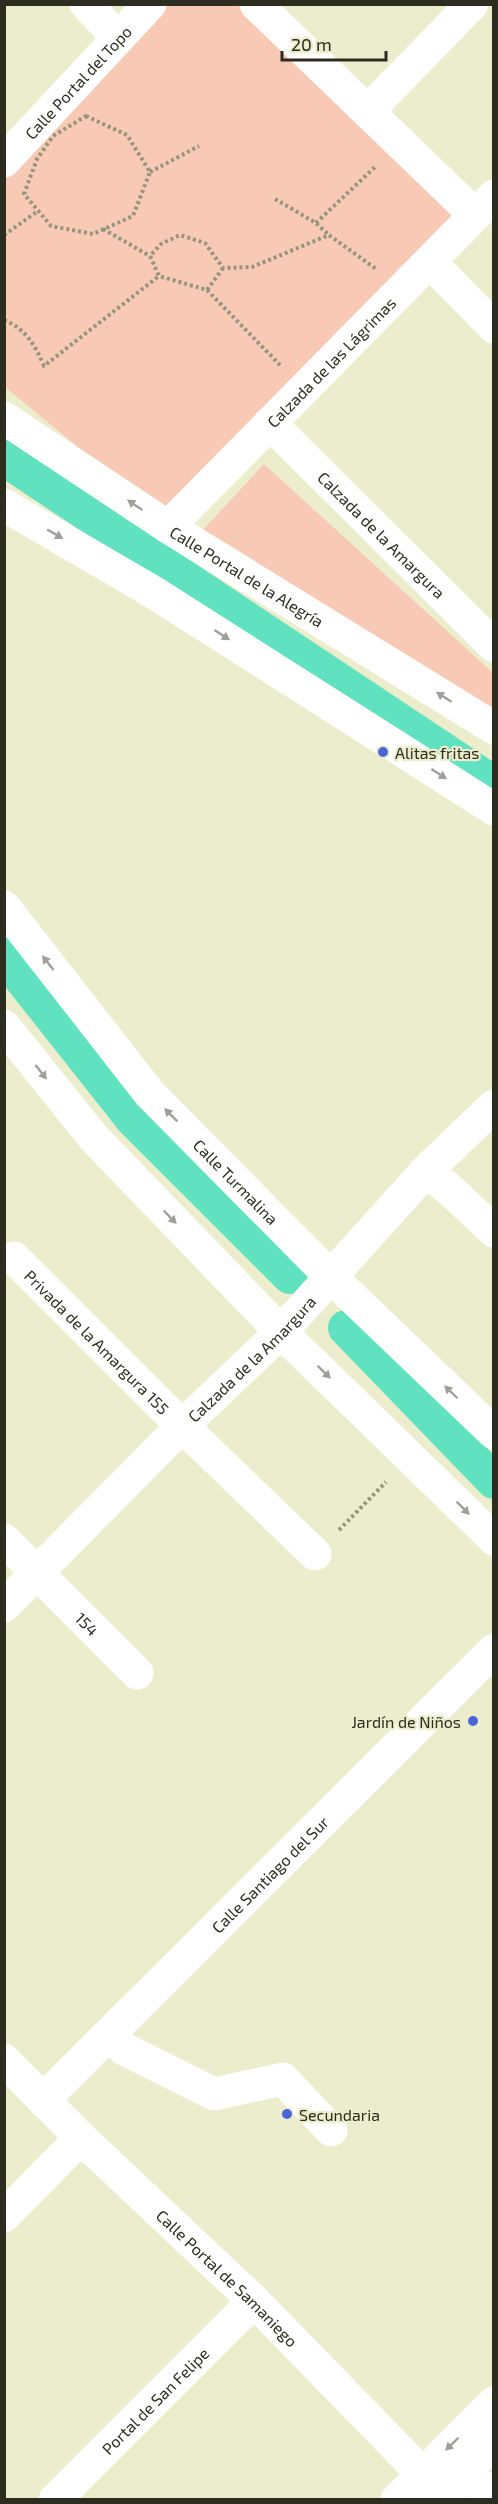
<svg xmlns="http://www.w3.org/2000/svg" width="498" height="2504" viewBox="0 0 498 2504" font-family="'Exo 2',sans-serif">
	<rect width="100%" height="100%" fill="#ecedcc"/>
	<g fill="#f8c9b5">
		<path d="M164 5H262L466 208 163 517 5 387 4 176Z"/>
		<path d="M264 464 493 673V713L202 531Z"/>
	</g>
	<g fill="none" stroke-linecap="round" stroke-linejoin="round">
		<g stroke="#60e1bf" stroke-width="36">
			<path d="M4 458 494 784"/>
			<path d="M4 956 133 1119 290 1276"/>
			<path d="M346 1328 494 1481"/>
		</g>
		<g stroke="#95957d" stroke-width="4" stroke-dasharray="3 3" stroke-linecap="butt">
			<path d="M86 116 127 135 150 172 133 216 93 234 51 226 24 194 37 159 53 136Z"/>
			<path d="M150 172 199 146"/>
			<path d="M275 199 316 223 329 235"/>
			<path d="M316 223 376 166"/>
			<path d="M103 229 150 256"/>
			<path d="M4 235 38 211"/>
			<path d="M223 268 207 290 159 276 150 256 161 244 180 235 205 243 223 268 252 267 329 235 376 269"/>
			<path d="M207 290 280 365"/>
			<path d="M4 320C26 329 35 345 44 366L159 276"/>
			<path d="M339 1530 386 1482"/>
		</g>
		<g stroke="#fff" stroke-width="33">
			<path d="M86 4 118 38"/>
			<path d="M256 4 475 215"/>
			<path d="M368 111 472 4"/>
			<path id="s1" d="M4 161 150 4"/>
			<path d="M430 262 494 327"/>
			<path id="s2" d="M4 418 168 527 494 728"/>
			<path id="s3" d="M270 423 494 646"/>
			<path d="M4 505 153 592 494 809"/>
			<path id="s4" d="M168 527 494 196"/>
			<path id="s5" d="M4 907 150 1094 330 1276 494 1433"/>
			<path d="M4 1026 94 1138 281 1332 494 1539"/>
			<path d="M426 1171 449 1189 494 1231"/>
			<path id="s6" d="M14 1258 182 1426 315 1554"/>
			<path id="s7" d="M4 1540 137 1673"/>
			<path id="s8" d="M4 1606 182 1426 281 1332 426 1171 494 1106"/>
			<path d="M109 2034 124 2049 214 2094 283 2079 331 2130"/>
			<path id="s9" d="M4 2060 81 2138 254 2301 448 2500"/>
			<path id="s10" d="M43 2100 494 1650"/>
			<path d="M4 2216 81 2138"/>
			<path id="s11" d="M55 2500 254 2301"/>
			<path d="M397 2500 494 2403"/>
			<path d="M438 2500 494 2442"/>
			<path d="M481 2500 494 2488"/>
		</g>
	</g>
	<defs><path id="oneway-solid" d="M-6-.8H1V-3.2L6.5 0L1 3.2V.8H-6Z" transform="scale(1.5)"/></defs>
	<g fill="#a0a09a">
		<use href="#oneway-solid" transform="translate(135 505) rotate(-146)"/>
		<use href="#oneway-solid" transform="translate(55 534) rotate(30)"/>
		<use href="#oneway-solid" transform="translate(222 635) rotate(33)"/>
		<use href="#oneway-solid" transform="translate(444 697) rotate(-148)"/>
		<use href="#oneway-solid" transform="translate(439 774) rotate(33)"/>
		<use href="#oneway-solid" transform="translate(48 963) rotate(-128)"/>
		<use href="#oneway-solid" transform="translate(41 1072) rotate(52)"/>
		<use href="#oneway-solid" transform="translate(171 1115) rotate(-135)"/>
		<use href="#oneway-solid" transform="translate(170 1217) rotate(46)"/>
		<use href="#oneway-solid" transform="translate(324 1372) rotate(44)"/>
		<use href="#oneway-solid" transform="translate(451 1392) rotate(-136)"/>
		<use href="#oneway-solid" transform="translate(463 1508) rotate(45)"/>
		<use href="#oneway-solid" transform="translate(452 2444) rotate(136)"/>
	</g>
	<g fill="#4965d9" stroke="#ecedcc" stroke-width="2">
		<circle cx="383" cy="752" r="6"/>
		<circle cx="473" cy="1721" r="6"/>
		<circle cx="287" cy="2114" r="6"/>
	</g>
	<g text-anchor="middle" dominant-baseline="central" stroke-width="4.5" stroke-linejoin="round" paint-order="stroke">
		<g font-size="16" fill="#2c2c1f" stroke="#ecedcc">
			<text stroke="none"><textPath href="#s1" startOffset="108">Calle Portal del Topo</textPath></text>
			<text stroke="none"><textPath href="#s4" startOffset="232">Calzada de las Lágrimas</textPath></text>
			<text stroke="none"><textPath href="#s3" startOffset="158">Calzada de la Amargura</textPath></text>
			<text stroke="none"><textPath href="#s2" startOffset="290">Calle Portal de la Alegría</textPath></text>
			<text stroke="none"><textPath href="#s5" startOffset="360">Calle Turmalina</textPath></text>
			<text stroke="none"><textPath href="#s6" startOffset="118">Privada de la Amargura 155</textPath></text>
			<text stroke="none"><textPath href="#s8" startOffset="350">Calzada de la Amargura</textPath></text>
			<text stroke="none"><textPath href="#s7" startOffset="118">154</textPath></text>
			<text stroke="none"><textPath href="#s10" startOffset="320">Calle Santiago del Sur</textPath></text>
			<text stroke="none"><textPath href="#s9" startOffset="312">Calle Portal de Samaniego</textPath></text>
			<text stroke="none"><textPath href="#s11" startOffset="141">Portal de San Felipe</textPath></text>
		</g>
		<g font-size="16" fill="#2c2c1f" stroke="#ecedcc" text-anchor="start">
			<text x="395" y="752">Alitas fritas</text>
			<text x="461" y="1721" text-anchor="end">Jardín de Niños</text>
			<text x="299" y="2114">Secundaria</text>
		</g>
	</g>
	<rect width="498" height="2504" fill="none" stroke="#2c2c1f" stroke-width="12"/>
	<path d="M282 51v9h104v-9" fill="none" stroke="#2c2c1f" stroke-width="3"/>
	<text x="291" y="51" font-size="18" fill="#2c2c1f" stroke="#ecedcc" stroke-width="4.5" paint-order="stroke">20 m</text>
</svg>
